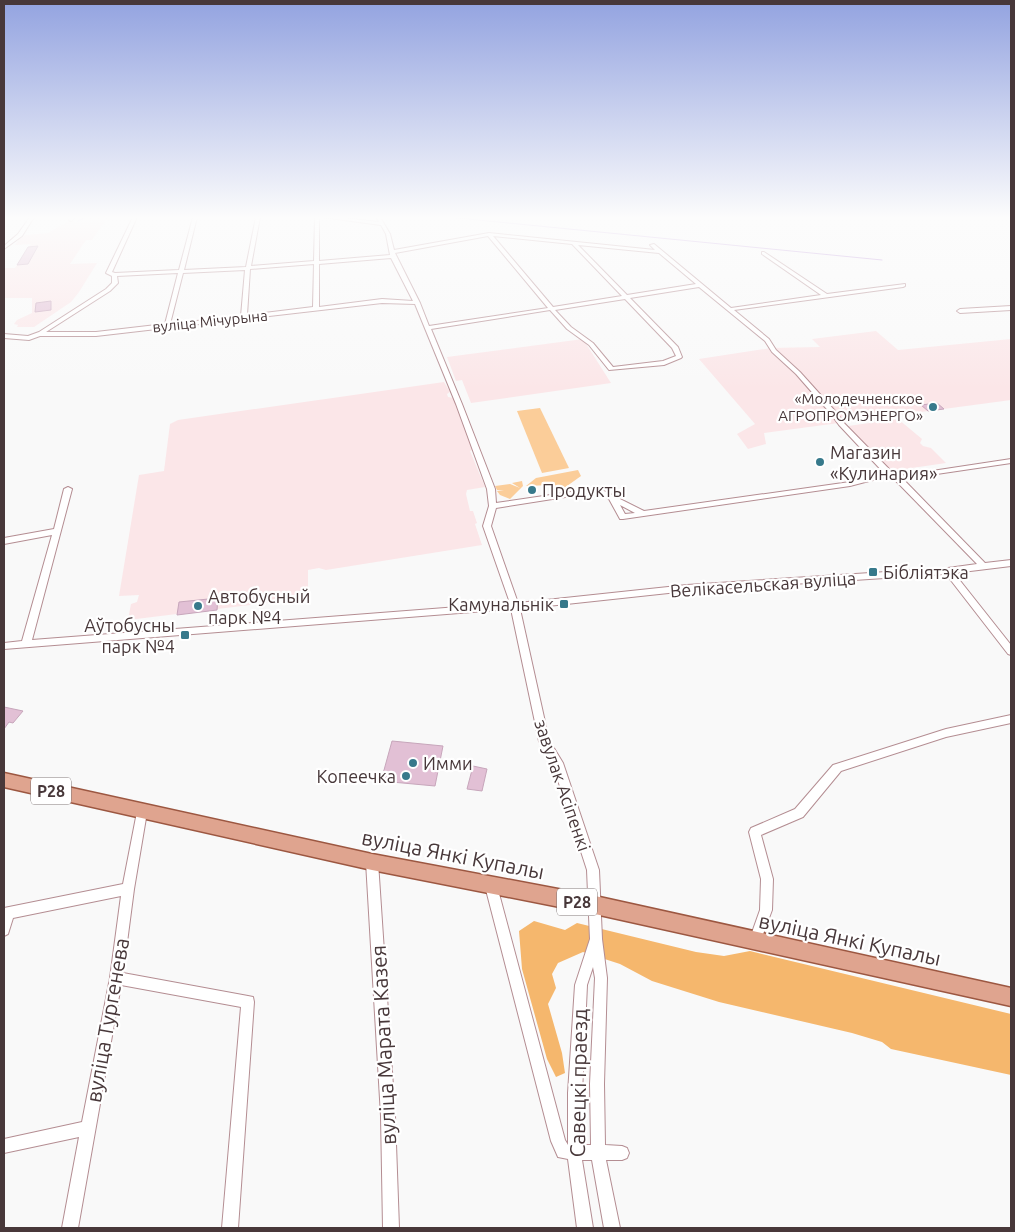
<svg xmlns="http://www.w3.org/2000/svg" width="1015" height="1232" viewBox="0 0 1015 1232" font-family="Ubuntu,sans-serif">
	<rect width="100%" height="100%" fill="#f9f9f9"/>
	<g fill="#fbe6e8">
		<path d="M89 217H108L92 240H86L70 264 97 263 79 292 71 302 34 327H17L18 325 14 324 17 320 32 313V298H4V268H15L31 244 15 245 20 238 26 235 48 233 68 221Z"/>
		<path d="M876 331 898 350 1011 339V400L764 433 766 444 748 449 737 434 755 424 699 359 771 348 820 347 812 339Z"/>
		<path d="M583 339 611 383 471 403 462 380 456 381 447 357Z"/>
		<path d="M444 382 450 392 447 394 448 397 454 398 456 404 473 450 470 451 485 487 467 490 466 494 470 511H473L477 523 475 524 482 545 326 570 319 568 308 570V598L128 620 131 604 137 602 139 595 119 596 139 475 164 471 170 424 178 420Z"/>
		<path d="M898 419 922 439 920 443 923 446 931 448 946 463 891 471 848 426Z"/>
	</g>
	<g fill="#fbcd99">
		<path d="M540 408 569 468 542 473 517 411Z"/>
		<path d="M578 470 581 476 560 491 551 485 526 486 536 478Z"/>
		<path d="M522 481 523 486 510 499 500 495 497 491H504L497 490 495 486 510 484 520 488 512 483Z"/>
	</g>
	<path fill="#f5b76d" d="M534 921 565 930 577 923 696 952 724 956 750 951 1011 1014V1075L891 1049 882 1042 852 1033 719 1002 652 981 620 964 583 952 558 963 552 974 556 988 548 1004 562 1053 565 1073 556 1077 547 1059 522 969 519 931Z"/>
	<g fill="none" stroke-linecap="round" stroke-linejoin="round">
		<g stroke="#b489d4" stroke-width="1">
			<path d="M448 217 882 260"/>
			<path d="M78 221 87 217"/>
		</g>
	</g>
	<g fill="#e2c0d5" stroke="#c7a6bb">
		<path d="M38 246 28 264 17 265 28 247Z"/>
		<path d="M51 301V310L35 312 36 303Z"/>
		<path d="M937 403 944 409 928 411 921 405Z"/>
		<path d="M218 598 217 610 177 615 179 602Z"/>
		<path d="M4 707 23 711 13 723 9 722 4 729Z"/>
		<path d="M392 741 443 746 435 786 381 781Z"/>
		<path d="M473 766 487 769 482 791 467 789Z"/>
	</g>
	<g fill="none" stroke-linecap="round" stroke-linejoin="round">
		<defs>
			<g id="street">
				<path d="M30 217H34L22 236 4 249V246L18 234Z"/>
				<path d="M71 217H75L71 221 69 220Z"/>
				<path d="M133 217H137L112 272 115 273 179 270 193 217H197L184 270 246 267 256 217H260L251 266 314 261 315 217H319V261L390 255 386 234 381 225 322 217H334L379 222 376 217H380L390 234 394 250 489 233 655 250 650 245 654 244 731 308 821 295 762 254V252H764L827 294 905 284V286L903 287 734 310 769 339 776 350 800 372 836 412 844 423 892 472 899 476 1011 459V463L903 479 985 563 1011 560V566L954 573 1011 645V655L1008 654 946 574 687 591 520 609 549 740 563 763 599 870 602 939 607 978 604 1084 605 1145 622 1146 627 1148 629 1153 627 1158 622 1160H606L620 1228H604L592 1160H582L593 1228H577L568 1159 558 1157 551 1141 485 886 487 882 491 880 495 882 497 886 565 1140 568 1145V1093L575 985 590 939 587 870 553 765 539 741 511 609 4 649V643L22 641 52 535 4 544V538L54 529 64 489 68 487 72 489 32 640 510 603 483 526 489 506 487 489 456 404 415 304 382 303 96 336H40L29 340 4 338V334L28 336 39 332 106 289 112 283V276L106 273ZM488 236 548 308 429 326 420 303 395 253ZM493 236 572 244 622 296 553 307ZM578 245 659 253 696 284 627 295ZM391 258 413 301 382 299 319 307V264ZM314 264 313 307 247 315 250 269ZM245 270 241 316 170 324 183 273ZM178 273 165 324 96 332H46L110 291 118 283 117 276ZM699 287 765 341 772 352 796 374 831 414 839 425 884 473 850 482 644 511 598 488 496 503 495 489 462 404 431 329 550 310 567 329 589 345 609 370 664 365 681 358 682 357 678 347 630 298ZM625 299 672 348 676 356 663 361 613 367 593 343 571 327 555 310ZM888 476 895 480 977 564 948 568 687 585 518 603 491 526 496 508 597 492 609 499 620 519H623L850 486ZM620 505 635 513 625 514ZM593 967 595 978 590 1084 591 1145H582V1093L587 985Z"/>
				<path d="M1011 306V310L960 313 957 311 960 309Z"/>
				<path d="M1011 715V723L946 737 841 771 803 817 761 835 773 879 772 910 759 945 755 947 751 945 749 941 760 910 761 879 749 832 751 828 795 809 833 765 946 729Z"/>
				<path d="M142 807 146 808 147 812 134 889 123 973 248 996 253 997 254 1002 238 1228H222L241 1007 121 985 78 1228H62L79 1137 4 1153V1139L82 1122 110 978 121 896 13 918 8 934 4 936V908L123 884 137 812 138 808Z"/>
				<path d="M372 856 376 858 378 862 395 1116 399 1228H383L381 1116 366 862 368 858Z"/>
			</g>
			<path id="primary" d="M4 773 372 854 595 896 1011 988V1006L595 914 372 870 4 787Z"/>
		</defs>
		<use href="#street" stroke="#b48d92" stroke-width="2"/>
		<use href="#primary" stroke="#9c5741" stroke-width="3"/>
		<use href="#street" fill="#fff" fill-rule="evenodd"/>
		<use href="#primary" fill="#dfa48f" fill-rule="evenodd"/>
	</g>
	<linearGradient id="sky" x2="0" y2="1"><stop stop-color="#93a3e0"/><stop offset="0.56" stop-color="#fcfcfc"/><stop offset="1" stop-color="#fcfcfc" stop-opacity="0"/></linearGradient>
	<rect width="1015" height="389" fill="url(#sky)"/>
	<g fill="#37798b" stroke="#fff" stroke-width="2">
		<circle cx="933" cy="407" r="5"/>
		<circle cx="820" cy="462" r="5"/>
		<circle cx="532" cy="490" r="5"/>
		<rect x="868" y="567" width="10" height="10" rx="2.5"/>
		<rect x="559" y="599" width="10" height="10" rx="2.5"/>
		<circle cx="198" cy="606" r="5"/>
		<rect x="180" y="630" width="10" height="10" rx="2.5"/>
		<circle cx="413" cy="763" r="5"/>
		<circle cx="406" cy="776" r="5"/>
	</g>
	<g text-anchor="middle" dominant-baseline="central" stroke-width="4.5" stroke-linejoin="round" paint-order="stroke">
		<g font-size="15" fill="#48383a" stroke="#fff">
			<text transform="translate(210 321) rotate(-6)">вуліца Мічурына</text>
		</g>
		<g font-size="15" fill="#48383a" stroke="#fff" text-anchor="end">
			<text x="923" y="398">«Молодечненское<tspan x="923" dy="17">АГРОПРОМЭНЕРГО»</tspan></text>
		</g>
		<g fill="#fff" stroke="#7f7475" stroke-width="1">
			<rect x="31" y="777.5" width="40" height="27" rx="4"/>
			<rect x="557" y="888.5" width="40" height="27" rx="4"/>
		</g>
		<g font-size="16" font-weight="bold" fill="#48383a">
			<text x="51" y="791">Р28</text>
			<text x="577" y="902">Р28</text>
		</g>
		<g font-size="18" fill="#48383a" stroke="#fff" text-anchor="start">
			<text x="830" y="452">Магазин<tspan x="830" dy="21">«Кулинария»</tspan></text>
			<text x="542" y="490">Продукты</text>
			<text x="883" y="572">Бібліятэка</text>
			<text x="208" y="596">Автобусный<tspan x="208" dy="21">парк №4</tspan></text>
			<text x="554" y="604" text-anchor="end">Камунальнік</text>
			<text x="175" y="625" text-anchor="end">Аўтобусны<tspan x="175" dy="21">парк №4</tspan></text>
			<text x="423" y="763">Имми</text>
			<text x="396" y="776" text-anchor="end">Копеечка</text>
		</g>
		<g font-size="18" fill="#48383a" stroke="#fff">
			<text transform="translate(763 584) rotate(-4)">Велікасельская вуліца</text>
			<text transform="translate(563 785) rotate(71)">завулак Асіпенкі</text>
		</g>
		<g font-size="21" fill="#48383a" stroke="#fff">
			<text transform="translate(453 854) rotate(11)">вуліца Янкі Купалы</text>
			<text transform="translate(850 939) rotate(12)">вуліца Янкі Купалы</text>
			<text transform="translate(107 1020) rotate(-80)">вуліца Тургенева</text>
			<text transform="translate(383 1045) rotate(-93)">вуліца Марата Казея</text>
			<text transform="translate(578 1083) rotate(-89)">Савецкі праезд</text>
		</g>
	</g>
	<rect width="1015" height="1232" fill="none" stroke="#48383a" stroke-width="10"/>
</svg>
